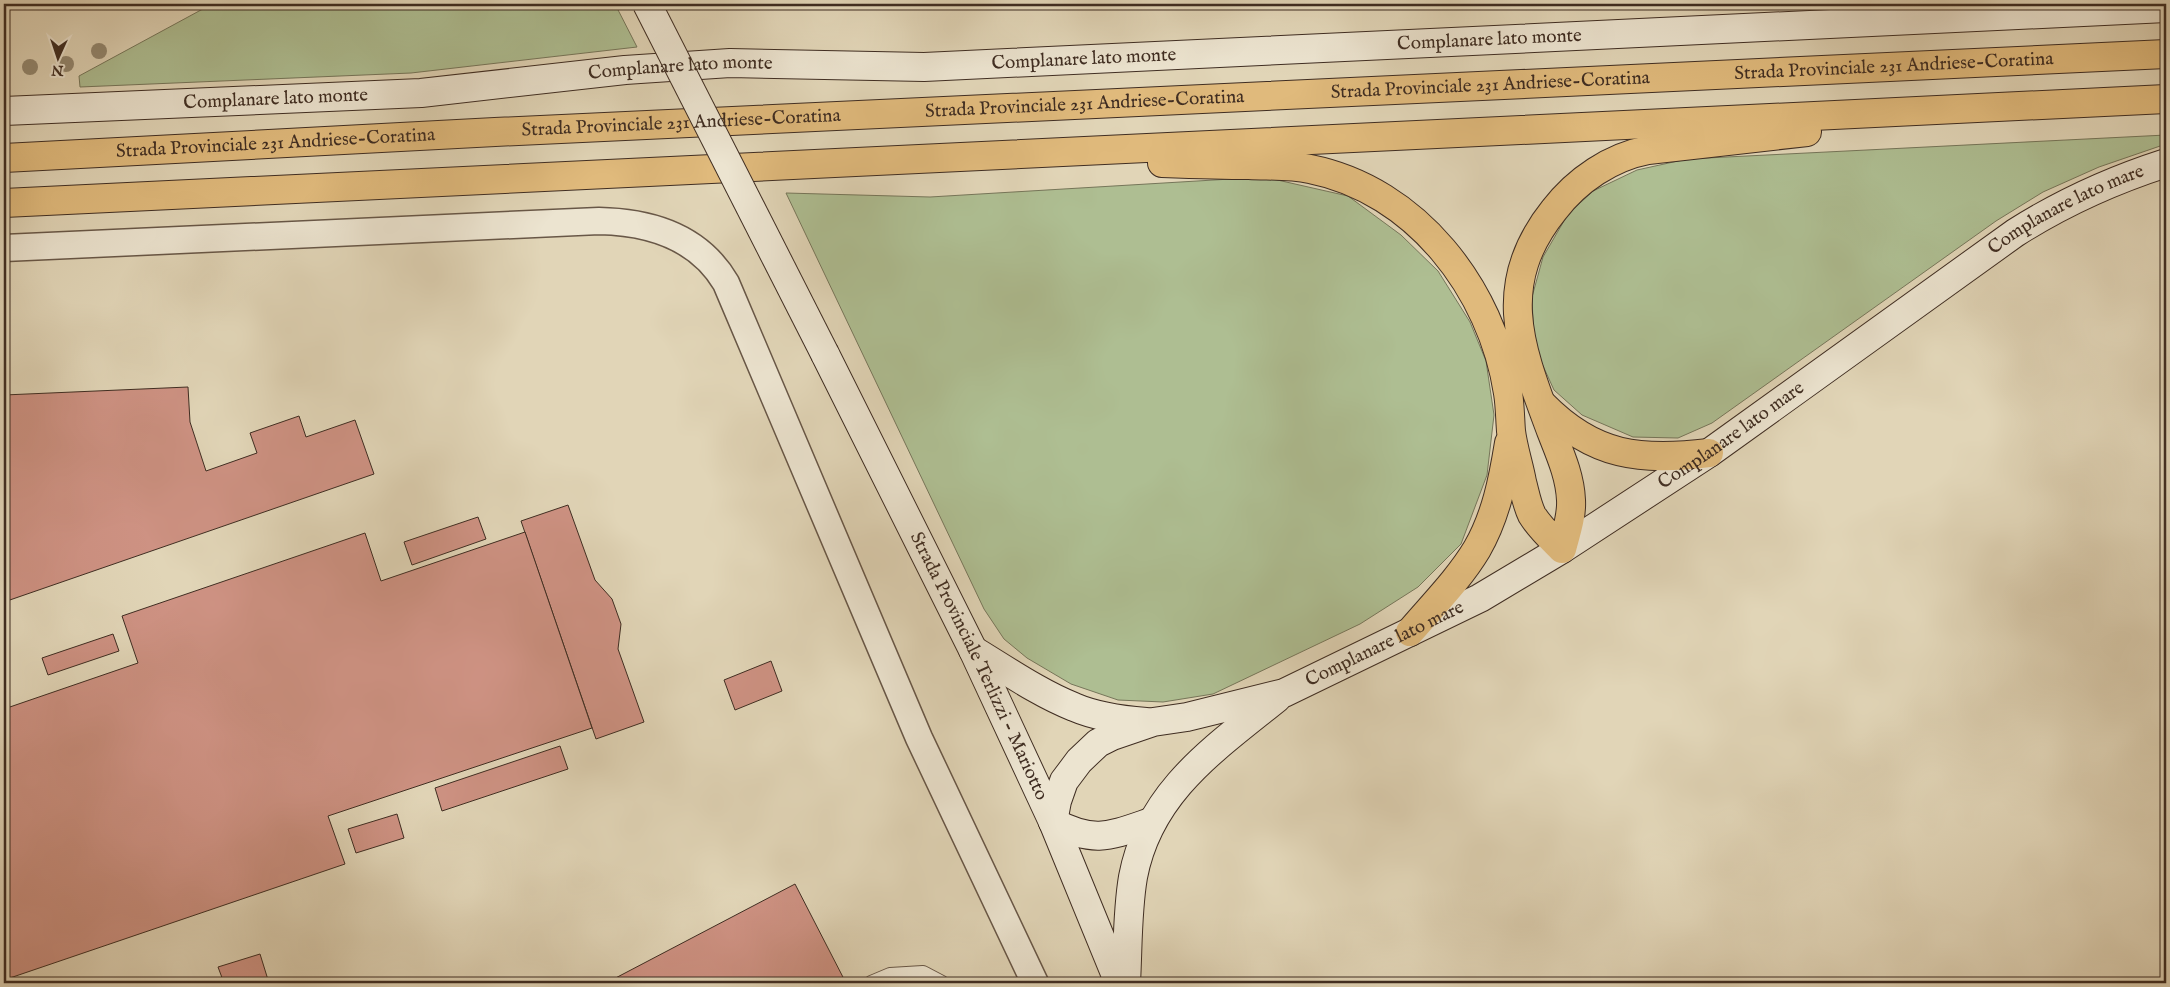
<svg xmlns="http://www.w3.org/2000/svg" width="2170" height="987" viewBox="0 0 2170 987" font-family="'IM FELL English',serif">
	<rect width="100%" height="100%" fill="#e1d5b7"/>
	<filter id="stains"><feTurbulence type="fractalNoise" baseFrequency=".004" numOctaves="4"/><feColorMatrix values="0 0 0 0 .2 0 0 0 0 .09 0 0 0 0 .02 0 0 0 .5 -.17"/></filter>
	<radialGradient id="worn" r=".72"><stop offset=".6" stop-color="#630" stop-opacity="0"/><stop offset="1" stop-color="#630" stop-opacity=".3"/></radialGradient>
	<g fill="#aebe92" stroke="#76765a">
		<path d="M212 4H615L637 47 411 73 80 87 79 76Z"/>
		<path d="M2166 135V144L2099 167 2043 192 1996 221 1712 423 1678 438 1633 437 1582 415 1554 390 1534 346 1532 297 1543 257 1568 214 1593 191 1637 170 1687 159Z"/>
		<path d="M1264 177 1348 196 1401 235 1438 271 1470 322 1486 361 1494 415 1487 475 1461 544 1418 587 1360 624 1213 694 1163 702 1118 700 1071 684 1027 658 1004 639 984 609 786 193 930 197Z"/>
	</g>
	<g fill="#ce9283" stroke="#3f2d22">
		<path d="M188 387 190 422 206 471 257 453 250 433 299 416 306 437 355 420 374 474 4 602V395Z"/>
		<path d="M568 505 595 580 612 599 621 624 618 649 644 722 596 739 521 521Z"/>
		<path d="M478 517 486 539 412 565 404 542Z"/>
		<path d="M525 532 592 728 328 816 345 864 4 980V709L138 663 122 616 365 533 381 581Z"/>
		<path d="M113 634 119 651 48 675 42 658Z"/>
		<path d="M771 661 782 691 735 710 724 680Z"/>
		<path d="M560 746 568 769 442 811 435 788Z"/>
		<path d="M397 814 404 838 356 853 348 829Z"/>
		<path d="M795 884 846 983H606Z"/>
		<path d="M260 954 269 983H224L218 967Z"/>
	</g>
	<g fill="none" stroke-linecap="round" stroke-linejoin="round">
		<defs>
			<path id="lane" d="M871 983 890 975 923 973 942 983"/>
			<path id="street" d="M4 248 599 221C650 222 699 237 726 283L919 738 1035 983"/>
			<g id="secondary">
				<path id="s1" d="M4 111 421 93 625 70 730 63 924 67 2166 8"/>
				<path id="s2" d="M825 354 973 650 1053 822 1119 983"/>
				<path d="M973 650C1006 670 1039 693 1074 707 1097 717 1122 720 1146 722"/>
				<path id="s3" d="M1053 822 1057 801 1064 781 1079 761 1098 743 1112 736 1153 722 1187 717 1284 693 1480 598 1562 549 1709 453 2015 233C2062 203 2113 180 2166 163"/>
				<path d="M1053 822C1094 844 1110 836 1151 822"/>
				<path d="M1126 983C1128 948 1127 912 1133 877 1149 792 1214 749 1277 698"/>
			</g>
			<g id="highway">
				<path id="s4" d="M4 158 495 132 2166 54"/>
				<path d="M1162 163C1191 164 1220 165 1249 165 1270 166 1290 165 1310 169 1416 190 1492 289 1508 393 1510 405 1510 418 1511 431 1513 448 1519 465 1522 482 1525 493 1527 505 1532 515 1540 528 1551 538 1562 549 1566 533 1572 517 1571 500 1570 476 1560 454 1551 431 1521 350 1493 286 1554 210 1577 180 1611 157 1648 150L1807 132"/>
				<path d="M4 203 2166 99"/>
				<path d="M1543 405C1594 457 1641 461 1709 453"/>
				<path d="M1410 632C1433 605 1459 579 1477 549 1496 516 1503 480 1509 443"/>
			</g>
		</defs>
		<use href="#lane" stroke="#685747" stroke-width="16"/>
		<use href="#street" stroke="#685747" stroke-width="29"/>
		<use href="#secondary" stroke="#3f2d22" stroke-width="30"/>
		<use href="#highway" stroke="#3f2d22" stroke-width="30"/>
		<use href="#lane" stroke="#ece4d0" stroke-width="14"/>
		<use href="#street" stroke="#ece4d0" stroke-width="26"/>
		<use href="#secondary" stroke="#ece4d0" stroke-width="28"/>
		<use href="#highway" stroke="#e0ba7c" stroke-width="28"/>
		<defs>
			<path id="secondary-bridge" d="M647 4 825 354"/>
		</defs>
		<use href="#secondary-bridge" stroke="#3f2d22" stroke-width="30" stroke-linecap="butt"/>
		<use href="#secondary-bridge" stroke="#ece4d0" stroke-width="28"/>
	</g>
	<g fill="#948971">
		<circle cx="99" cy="51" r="8"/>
		<circle cx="66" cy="64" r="8"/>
		<circle cx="30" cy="67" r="8"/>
	</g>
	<g text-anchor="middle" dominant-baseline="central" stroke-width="4" stroke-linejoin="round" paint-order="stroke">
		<g font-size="19" fill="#3f2d22" stroke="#ece4d0">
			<text stroke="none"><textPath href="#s1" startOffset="1488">Complanare lato monte</textPath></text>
			<text stroke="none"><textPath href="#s1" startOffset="1082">Complanare lato monte</textPath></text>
			<text stroke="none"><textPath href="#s4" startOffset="1892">Strada Provinciale 231 Andriese-Coratina</textPath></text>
			<text stroke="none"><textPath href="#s1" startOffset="678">Complanare lato monte</textPath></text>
			<text stroke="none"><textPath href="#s4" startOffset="1488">Strada Provinciale 231 Andriese-Coratina</textPath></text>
			<text stroke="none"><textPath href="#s1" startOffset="272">Complanare lato monte</textPath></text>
			<text stroke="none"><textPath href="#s4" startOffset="1082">Strada Provinciale 231 Andriese-Coratina</textPath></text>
			<text stroke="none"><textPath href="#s4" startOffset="678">Strada Provinciale 231 Andriese-Coratina</textPath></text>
			<text stroke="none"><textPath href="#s4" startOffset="272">Strada Provinciale 231 Andriese-Coratina</textPath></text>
			<text stroke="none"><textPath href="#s3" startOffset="1209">Complanare lato mare</textPath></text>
			<text stroke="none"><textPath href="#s3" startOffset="804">Complanare lato mare</textPath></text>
			<text stroke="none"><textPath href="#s3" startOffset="399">Complanare lato mare</textPath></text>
			<text stroke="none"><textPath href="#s2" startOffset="348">Strada Provinciale Terlizzi - Mariotto</textPath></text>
		</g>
	</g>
	<rect width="2170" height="987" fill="none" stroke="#e1d5b7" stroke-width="20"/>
	<rect x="5" y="5" width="2160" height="977" fill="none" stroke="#3f2d22" stroke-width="2.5"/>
	<rect x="10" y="10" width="2150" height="967" fill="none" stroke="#3f2d22"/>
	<g transform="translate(58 58) rotate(183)" stroke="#ece4d0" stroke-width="4" paint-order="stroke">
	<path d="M0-4L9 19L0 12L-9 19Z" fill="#3f2d22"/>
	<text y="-8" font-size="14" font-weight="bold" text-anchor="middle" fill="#3f2d22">N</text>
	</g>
	<rect width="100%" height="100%" filter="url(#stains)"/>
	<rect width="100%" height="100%" fill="url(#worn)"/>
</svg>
